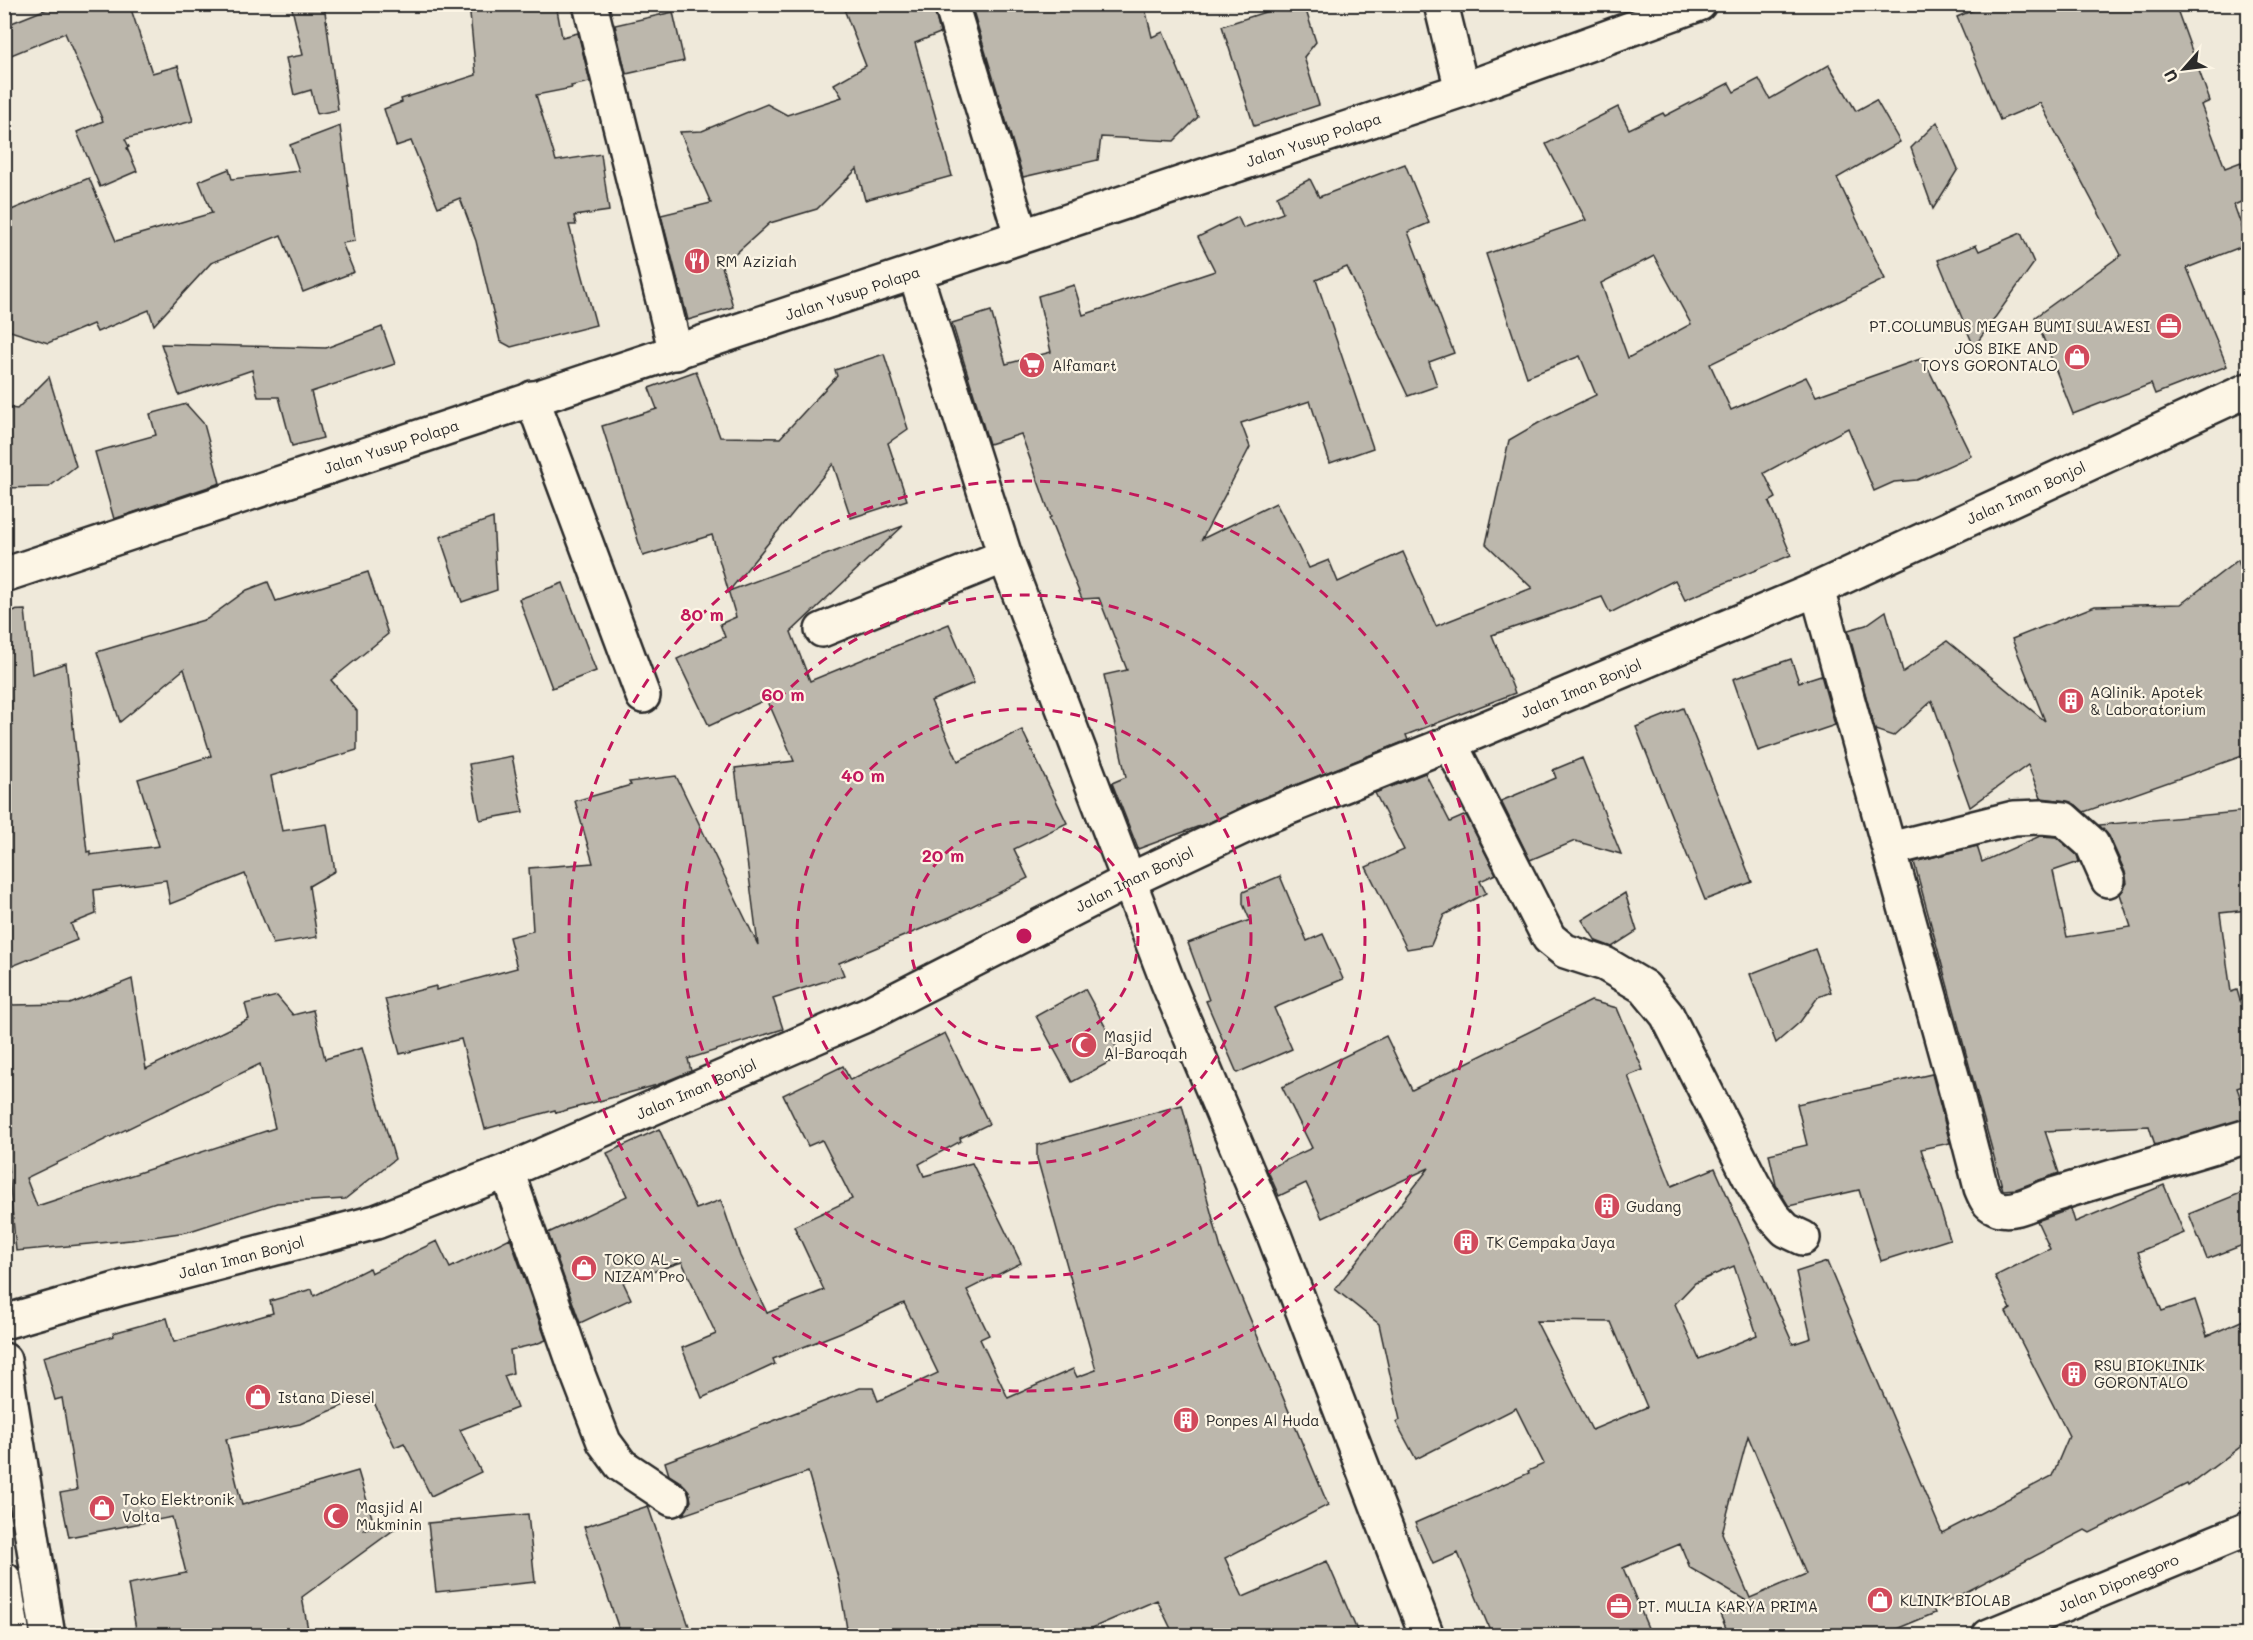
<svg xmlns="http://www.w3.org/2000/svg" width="2253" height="1640" viewBox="0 0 2253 1640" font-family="Mali,sans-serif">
	<rect width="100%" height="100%" fill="#efe9da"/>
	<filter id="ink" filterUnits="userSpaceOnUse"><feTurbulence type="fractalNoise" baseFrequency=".0167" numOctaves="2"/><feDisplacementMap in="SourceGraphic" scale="12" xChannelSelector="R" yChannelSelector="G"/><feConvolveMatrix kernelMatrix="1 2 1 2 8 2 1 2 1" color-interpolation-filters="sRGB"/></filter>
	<g filter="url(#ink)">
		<g fill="#bcb7ac" stroke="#2b2b2b" stroke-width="1.5" fill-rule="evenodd">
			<path d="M53 4H132L130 6 152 73 178 66 193 121 125 139 129 147 127 148 137 171 100 187 77 132 103 121 65 33 4 58V26L54 6Z"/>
			<path d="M291 4H324L338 110 317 114 311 90 294 95 286 58 303 55Z"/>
			<path d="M469 4H556L562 37 578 33 590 82 571 86 572 88 536 95 556 161 601 154 609 211 574 216 576 225H569L596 325 511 347 500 341 476 241 460 198 438 207 411 141 396 146 384 109 402 102 401 99 476 75Z"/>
			<path d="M842 4H933L940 33 915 43 952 176 865 200 857 169 817 209 770 223 722 266 733 307 688 320 661 215 711 203 680 132 702 131 767 104 787 115 842 97 834 84 866 66Z"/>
			<path d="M971 4H1144L1152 37 1163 32 1198 117 1174 141 1101 137 1098 160 1023 177Z"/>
			<path d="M1290 4H1304L1316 42 1304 57 1319 105 1254 126 1222 26Z"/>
			<path d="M1987 4H2175L2210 101 2201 105 2225 168 2241 162 2248 181V199L2234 205 2248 244 2187 268 2227 366 2155 394 2151 384 2073 414 2035 317 2121 255 2040 103 2000 120 1957 17Z"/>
			<path d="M673 12 684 61 626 74 615 25Z"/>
			<path d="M1829 65 1856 111 1876 100 1900 142 1837 178 1885 279 1710 364 1731 410 1806 377 1816 396 1923 358 1971 456 1917 480 1894 482 1874 491 1848 428 1764 473 1776 498 1769 502 1791 555 1685 600 1675 580 1610 613 1602 597 1492 635 1515 693 1406 735 1408 740 1255 801 1208 823 1138 849 1112 783 1126 777 1104 675 1127 670 1099 598 1082 599 1049 518 1051 517 1021 434 989 444 952 323 991 311 1006 364 1051 352 1038 296 1074 285 1083 315 1215 271 1198 237 1238 217 1243 228 1283 213 1277 196 1310 179 1319 197 1405 164 1429 223 1408 232 1454 353 1429 362 1437 386 1408 396 1347 267 1316 280 1373 448 1330 463 1310 401 1241 423 1250 447 1202 539 1276 503 1309 568 1329 560 1338 582 1403 552 1436 626 1532 588 1486 544 1509 440 1542 421 1596 395 1580 356 1527 377 1486 254 1586 220 1546 144 1618 107 1629 129 1663 113 1665 116 1729 83 1734 92 1759 79 1770 99ZM1654 256 1691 324 1628 358 1601 283Z"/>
			<path d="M1937 122 1958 169 1933 209 1911 148Z"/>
			<path d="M340 126 355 241 342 243 354 272 303 292 281 235 211 263 154 325 149 310 97 332 93 324 48 343 4 329V213L89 178 116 241 212 213 199 181 229 169 232 179 299 171 290 145Z"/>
			<path d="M2021 233 2034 263 1974 347 1938 260 1976 245 1979 251Z"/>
			<path d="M382 327 395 364 311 392 323 438 292 446 279 397H258L252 370 179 395 161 344 326 348Z"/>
			<path d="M884 354 908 429 888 443 907 500 851 518 833 464 729 591 903 526 791 632 810 681 949 624 974 683 931 701 958 761 1022 730 1067 823 1014 849 1028 878 950 917 839 963 844 975 773 998 783 1029 688 1059 691 1071 657 1085 556 1113 555 1110 485 1129 461 1039 400 1054 385 999 436 986V990L517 968 509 937 533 931 529 868 593 863 575 801 631 785 629 782 676 776 758 945 735 768 794 761 767 699 709 726 677 659 725 637 720 624 736 617 712 535 643 556 602 426 657 409 649 388 696 371 720 437 780 438 837 376 835 370Z"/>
			<path d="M49 377 76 466 49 487 4 488V407L17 409Z"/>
			<path d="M186 404 204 424 220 483 114 519 95 452 156 435 150 414Z"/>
			<path d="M493 518 497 590 462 602 440 537Z"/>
			<path d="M2238 560 2248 590V754L2084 812 2076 805 2066 801 2041 798 2028 765 1970 807 1932 701 1893 736 1875 730 1848 630 1866 625 1886 611 1903 672 1947 641 2045 721 2012 639 2095 606 2181 604Z"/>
			<path d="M368 572 388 634 331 680 357 711V750L271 776 282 831 327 824 335 871 309 886 317 937 273 944 245 874 170 904 166 880 94 890 96 914 71 924 77 940 10 967V955H4V611L25 610 32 674 66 663 87 852 90 851V855L159 846 138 779 211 756 184 669 120 722 97 652 207 619 247 590 268 582 276 601Z"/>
			<path d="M563 583 596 671 552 688 519 599Z"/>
			<path d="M1791 659 1799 682 1821 675 1835 725 1758 751 1733 679Z"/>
			<path d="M1683 708 1752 882 1705 900 1636 727Z"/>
			<path d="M512 756 523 812 480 820 469 764Z"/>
			<path d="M1582 758 1621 854 1575 841 1530 860 1501 801 1556 778 1553 770Z"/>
			<path d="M1425 773 1450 822 1466 815 1496 874 1480 881 1486 893 1444 915 1431 945 1407 949 1366 867 1404 850 1375 793Z"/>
			<path d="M2248 811V910L2220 913 2231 992 2237 990 2248 1028V1084L2237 1088 2248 1118 2155 1145 2149 1126 2045 1131 2059 1173 2016 1189 2003 1190 1914 862 1977 846 1982 862 2040 836 2056 837 2077 855 2079 862 2053 871 2067 937 2131 927 2120 894 2127 883 2125 872 2109 836 2099 825Z"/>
			<path d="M1280 876 1307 941 1323 934 1343 979 1274 1008 1292 1049 1237 1073 1206 1001 1209 1000 1188 943 1250 920 1243 904V892Z"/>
			<path d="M1625 893 1637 931 1612 947 1596 941 1582 920Z"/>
			<path d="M1815 949 1831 992 1818 997 1800 1022 1776 1043 1750 974Z"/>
			<path d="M132 979 146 1069 249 1019 245 1004 277 996 293 1015 313 1010 325 1059 362 1048 395 1159 345 1199 277 1203 187 1232 131 1240 16 1251 5 1135H10V1005L70 1004ZM260 1064 275 1128 37 1206 26 1178Z"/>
			<path d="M1085 989 1121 1056 1072 1082 1036 1016Z"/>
			<path d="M1591 1001 1617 1008 1643 1070 1628 1076 1672 1186 1715 1168 1793 1344 1811 1338 1796 1272 1827 1262 1942 1533 2052 1476 2069 1436 2006 1312 2011 1309 1995 1276 2050 1249 2037 1221 2071 1209 2075 1222 2164 1185 2184 1233 2138 1252 2162 1311 2195 1300 2207 1336 2248 1318V1441L2188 1486 2187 1484 2090 1533 2085 1530 1933 1609 1935 1613 1882 1635H1729L1719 1612 1745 1600 1690 1568 1680 1544 1623 1568 1651 1635H1492L1458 1553 1433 1564 1415 1523 1529 1473 1528 1471 1544 1464 1516 1408 1416 1459 1396 1422 1400 1420 1379 1324 1335 1289 1429 1168 1322 1218 1306 1183 1279 1196 1267 1169 1312 1148 1282 1087 1386 1036 1412 1090ZM1734 1266 1757 1335 1699 1359 1675 1304 1695 1283ZM1536 1321 1611 1322 1647 1407 1592 1430ZM1748 1436 1806 1574 1750 1598 1722 1533Z"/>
			<path d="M945 1033 989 1124 960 1138 961 1141 919 1164 924 1176 972 1163 1021 1263 967 1290 989 1335 980 1339 1008 1398 1073 1369 1077 1377 1096 1370 1037 1158V1145L1182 1105 1221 1249 1328 1505 1225 1558 1243 1597 1327 1561 1359 1635H1174L1157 1600 1076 1635H848L839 1581 808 1472 683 1515 691 1501 689 1491 682 1483 669 1475 665 1462 860 1388H873L878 1401 938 1373 904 1303 844 1331 773 1359 775 1364 702 1398 682 1348 716 1334 682 1262 623 1282 631 1299 580 1323 548 1233 627 1196 607 1153 659 1129 696 1209 721 1200 740 1256 767 1313 824 1290 794 1226 852 1199 822 1140 808 1146 783 1095 843 1066 850 1080Z"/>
			<path d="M1932 1074 1950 1143 1921 1149 1950 1239 1881 1261 1859 1190 1789 1206 1788 1205 1776 1185 1769 1154 1807 1145 1797 1104Z"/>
			<path d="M2248 1190V1243L2207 1259 2189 1214Z"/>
			<path d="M510 1238 546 1340 536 1344 510 1350 513 1373 504 1376 517 1408 460 1430 481 1472 431 1496 404 1443 395 1447 370 1394 300 1424 226 1439 242 1505 358 1471 374 1524 362 1530 399 1526 302 1597 309 1635H137L128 1584 186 1573 172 1517 69 1537 60 1493 77 1490 62 1398 55 1400 43 1357 114 1336 113 1333 167 1318 174 1342 273 1313 270 1301 312 1289 314 1296 369 1268 371 1273 437 1241 450 1268Z"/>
			<path d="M648 1506 692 1635H621L584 1527Z"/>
			<path d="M528 1514 535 1582 436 1592 428 1523Z"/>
		</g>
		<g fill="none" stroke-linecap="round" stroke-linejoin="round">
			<defs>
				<g id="minor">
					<path d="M590 4 676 353"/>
					<path d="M951 4 1021 235"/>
					<path d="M1441 4 1462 90"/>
					<path d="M915 273 1005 556 1168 983 1274 1235 1427 1636"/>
					<path d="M532 398 643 696"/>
					<path id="s1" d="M4 575 1462 90 1699 4"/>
					<path d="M1817 589 1955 1087 1981 1188C1984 1195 1987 1204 1995 1207 2010 1215 2032 1203 2046 1197L2248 1136"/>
					<path d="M822 630 1005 556"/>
					<path d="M1450 743 1549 938 1565 951 1605 964 1644 987 1667 1015 1753 1184 1773 1216 1786 1230 1803 1238"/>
					<path d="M1890 849 2014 818 2042 817 2064 819 2092 844 2108 880"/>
					<path d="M507 1171 577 1372 604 1442 621 1465 672 1499"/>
					<path id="s2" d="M4 1322 122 1288 376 1222 507 1171 868 1014 1130 880 1262 818 1450 743 1817 589 2248 390"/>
					<path id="s3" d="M1989 1636 2248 1529"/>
				</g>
				<g id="highway">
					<path d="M4 1360 48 1636"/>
					<path d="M4 1579 13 1636"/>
				</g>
			</defs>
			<use href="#minor" stroke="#2b2b2b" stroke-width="38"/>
			<use href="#highway" stroke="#2b2b2b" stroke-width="38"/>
			<use href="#minor" stroke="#fcf5e5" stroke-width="33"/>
			<use href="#highway" stroke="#fcf5e5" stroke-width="33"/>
		</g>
	</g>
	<g fill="none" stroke="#c2185b" stroke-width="3" stroke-dasharray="10 8">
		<circle cx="1024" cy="936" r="114"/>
		<circle cx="1024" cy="936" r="227"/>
		<circle cx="1024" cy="936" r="341"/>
		<circle cx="1024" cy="936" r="455"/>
	</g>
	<defs>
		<symbol id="restaurant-disc" viewBox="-11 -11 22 22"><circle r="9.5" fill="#d1495b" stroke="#fcf5e5"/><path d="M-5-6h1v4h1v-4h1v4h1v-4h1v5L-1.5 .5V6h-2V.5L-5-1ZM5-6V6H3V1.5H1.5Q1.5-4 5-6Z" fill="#fff"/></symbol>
		<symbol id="office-disc" viewBox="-11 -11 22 22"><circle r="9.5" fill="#d1495b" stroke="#fcf5e5"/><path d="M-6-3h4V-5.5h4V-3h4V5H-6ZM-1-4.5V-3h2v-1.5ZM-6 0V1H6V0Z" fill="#fff"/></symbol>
		<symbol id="shop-disc" viewBox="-11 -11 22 22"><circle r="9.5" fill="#d1495b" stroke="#fcf5e5"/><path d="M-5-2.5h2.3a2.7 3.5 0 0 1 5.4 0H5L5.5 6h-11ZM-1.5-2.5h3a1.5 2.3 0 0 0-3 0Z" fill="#fff"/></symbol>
		<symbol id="supermarket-disc" viewBox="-11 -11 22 22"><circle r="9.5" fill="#d1495b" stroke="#fcf5e5"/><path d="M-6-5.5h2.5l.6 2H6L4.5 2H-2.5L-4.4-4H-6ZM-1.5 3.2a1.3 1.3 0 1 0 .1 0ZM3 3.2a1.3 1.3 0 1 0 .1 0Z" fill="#fff"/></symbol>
		<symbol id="building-disc" viewBox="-11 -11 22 22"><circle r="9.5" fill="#d1495b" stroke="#fcf5e5"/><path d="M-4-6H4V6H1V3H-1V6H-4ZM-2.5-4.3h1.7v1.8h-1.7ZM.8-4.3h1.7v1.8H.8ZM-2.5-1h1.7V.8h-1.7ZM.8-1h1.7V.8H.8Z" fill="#fff"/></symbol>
		<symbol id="mosque-disc" viewBox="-11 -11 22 22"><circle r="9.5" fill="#d1495b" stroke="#fcf5e5"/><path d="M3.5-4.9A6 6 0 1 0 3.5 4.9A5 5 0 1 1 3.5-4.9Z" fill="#fff"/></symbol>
	</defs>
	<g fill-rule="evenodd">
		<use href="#restaurant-disc" x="682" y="246" width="30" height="30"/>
		<use href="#office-disc" x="2154" y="311" width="30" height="30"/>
		<use href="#shop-disc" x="2062" y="342" width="30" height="30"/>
		<use href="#supermarket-disc" x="1017" y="350" width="30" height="30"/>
		<use href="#building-disc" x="2056" y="686" width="30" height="30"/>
		<use href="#mosque-disc" x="1069" y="1030" width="30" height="30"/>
		<use href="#building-disc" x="1592" y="1191" width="30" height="30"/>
		<use href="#building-disc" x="1451" y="1227" width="30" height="30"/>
		<use href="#shop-disc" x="569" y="1253" width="30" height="30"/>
		<use href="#building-disc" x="2059" y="1359" width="30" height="30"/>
		<use href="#shop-disc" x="243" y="1382" width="30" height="30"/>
		<use href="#building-disc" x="1171" y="1405" width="30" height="30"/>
		<use href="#shop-disc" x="87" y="1493" width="30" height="30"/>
		<use href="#mosque-disc" x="321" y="1501" width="30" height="30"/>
		<use href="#shop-disc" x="1865" y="1585" width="30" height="30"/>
		<use href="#office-disc" x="1604" y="1591" width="30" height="30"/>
	</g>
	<g text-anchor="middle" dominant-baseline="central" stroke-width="4.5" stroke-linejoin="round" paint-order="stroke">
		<g font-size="15" fill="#2b2b2b" stroke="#fcf5e5">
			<text stroke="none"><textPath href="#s1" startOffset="1380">Jalan Yusup Polapa</textPath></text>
			<text stroke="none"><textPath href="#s1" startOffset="894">Jalan Yusup Polapa</textPath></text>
			<text stroke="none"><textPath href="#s1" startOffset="408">Jalan Yusup Polapa</textPath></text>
			<text stroke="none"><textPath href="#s2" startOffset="2190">Jalan Iman Bonjol</textPath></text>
			<text stroke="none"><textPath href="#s2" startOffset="1704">Jalan Iman Bonjol</textPath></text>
			<text stroke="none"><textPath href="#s2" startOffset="1218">Jalan Iman Bonjol</textPath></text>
			<text stroke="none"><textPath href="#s2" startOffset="732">Jalan Iman Bonjol</textPath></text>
			<text stroke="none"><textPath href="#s2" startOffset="246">Jalan Iman Bonjol</textPath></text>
			<text stroke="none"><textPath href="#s3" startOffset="140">Jalan Diponegoro</textPath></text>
		</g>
		<g font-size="15" fill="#2b2b2b" stroke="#fcf5e5" text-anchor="start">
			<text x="716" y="261">RM Aziziah</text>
			<text x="2150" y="326" text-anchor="end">PT.COLUMBUS MEGAH BUMI SULAWESI</text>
			<text x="2058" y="348" text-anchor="end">JOS BIKE AND<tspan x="2058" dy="17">TOYS GORONTALO</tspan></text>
			<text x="1052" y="365">Alfamart</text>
			<text x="2090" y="692">AQlinik. Apotek<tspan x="2090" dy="17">&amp; Laboratorium</tspan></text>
			<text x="1104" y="1036">Masjid<tspan x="1104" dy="17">Al-Baroqah</tspan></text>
			<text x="1626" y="1206">Gudang</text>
			<text x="1486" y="1242">TK Cempaka Jaya</text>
			<text x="604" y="1259">TOKO AL -<tspan x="604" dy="17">NIZAM Pro</tspan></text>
			<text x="2094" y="1365">RSU BIOKLINIK<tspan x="2094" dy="17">GORONTALO</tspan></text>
			<text x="278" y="1397">Istana Diesel</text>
			<text x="1206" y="1420">Ponpes Al Huda</text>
			<text x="122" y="1499">Toko Elektronik<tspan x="122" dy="17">Volta</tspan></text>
			<text x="356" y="1507">Masjid Al<tspan x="356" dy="17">Mukminin</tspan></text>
			<text x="1900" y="1600">KLINIK BIOLAB</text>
			<text x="1638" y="1606">PT. MULIA KARYA PRIMA</text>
		</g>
	</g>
	<circle cx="1024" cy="936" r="9" fill="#c2185b" stroke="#fcf5e5" stroke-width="3"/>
	<g font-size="18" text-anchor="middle" font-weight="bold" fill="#c2185b" stroke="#fcf5e5" stroke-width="4.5" stroke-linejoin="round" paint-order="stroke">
		<text x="702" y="621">80 m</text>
		<text x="783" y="701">60 m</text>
		<text x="863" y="782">40 m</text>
		<text x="943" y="862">20 m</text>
	</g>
	<rect width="2253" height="1640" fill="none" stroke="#fcf5e5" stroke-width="24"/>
	<rect x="12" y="12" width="2229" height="1616" fill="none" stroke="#2b2b2b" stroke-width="2" filter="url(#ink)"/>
	<g transform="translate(2184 69) rotate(242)" stroke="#fcf5e5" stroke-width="4.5" paint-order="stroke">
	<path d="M0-4.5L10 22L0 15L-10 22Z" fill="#2b2b2b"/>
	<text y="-9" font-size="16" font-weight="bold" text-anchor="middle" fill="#2b2b2b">U</text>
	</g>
</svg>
